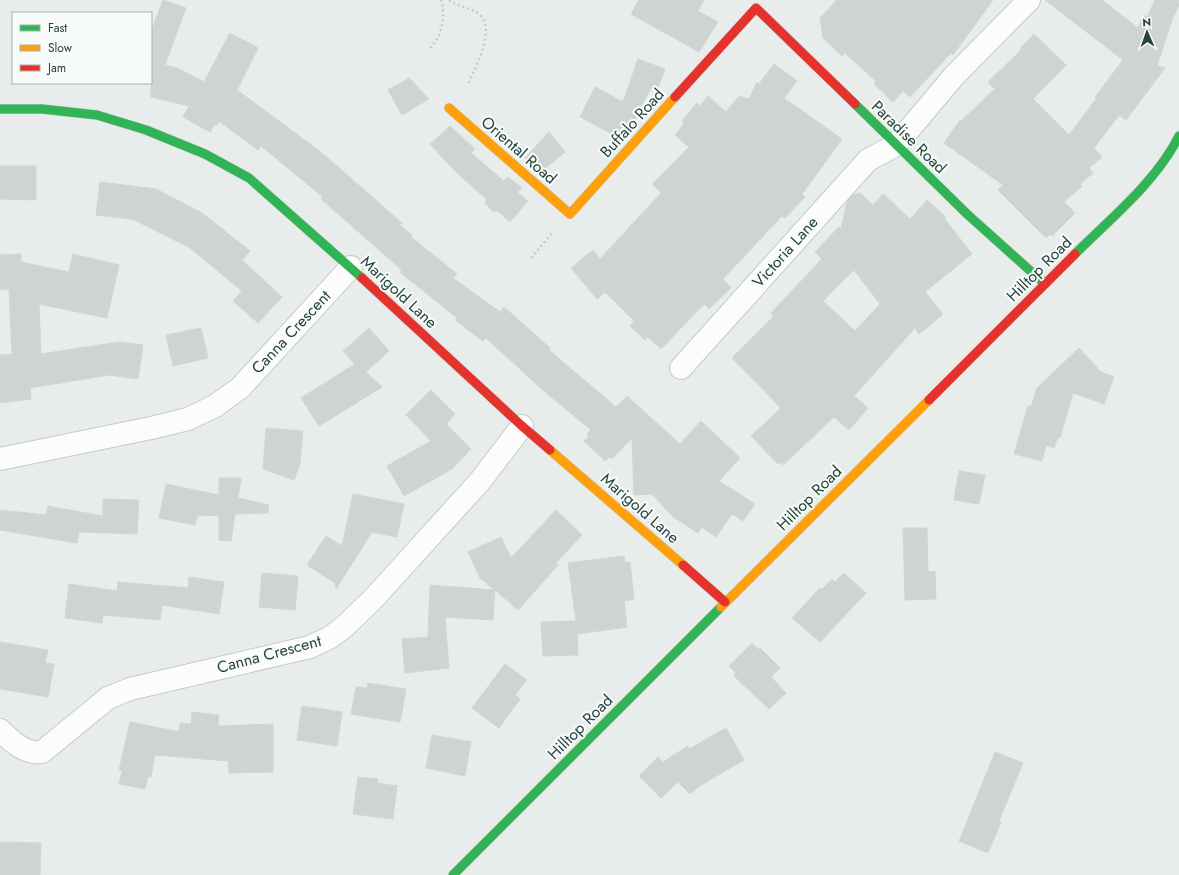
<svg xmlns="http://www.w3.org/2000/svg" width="1179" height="875" viewBox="0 0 1179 875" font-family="Jost,sans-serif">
	<rect width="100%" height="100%" fill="#e8edeb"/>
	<g fill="#cfd4d2" stroke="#d1d6d4" fill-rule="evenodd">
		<path d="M163 0 186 8 165 65 177 68 204 82 230 33 258 48 237 90 321 152 402 223 400 225 412 235 410 236 457 274 453 278 500 312 504 307 550 348 549 350 616 407 627 396 680 444 701 421 740 458 719 481 755 504 743 521 732 514 716 537 702 527 698 533 672 516 652 494 634 495 632 438 612 459 610 457 605 461 584 441 589 437 587 434 591 430 545 392 486 338 483 341 455 320 457 318 400 272 402 270 321 199 323 197 261 146 258 150 219 121 216 126 214 125 210 132 183 117 189 106 151 97V32Z"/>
		<path d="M639 0H704L698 11 718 22 699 52 631 14Z"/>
		<path d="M837 0H993L953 55 951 53 910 97 903 91 893 102 874 84 876 81 845 53 842 56 823 38 820 18Z"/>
		<path d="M1045 0H1102L1138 28 1143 15 1147 17 1155 0H1179V5L1172 20 1157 66 1165 68 1126 120 1119 115 1094 148 1102 157 1089 168 1093 173 1080 184 1082 186 1064 202 1075 213 1052 236 1050 234 1046 238 998 190 1003 185 944 143 960 120 961 121 995 89 988 82 1021 50 1020 48 1034 34 1066 65 1033 99 1069 135 1097 98 1095 97 1123 60Z"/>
		<path d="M638 59 665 69 658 88 652 86 628 132 619 141 610 138 612 134 580 117 595 87 623 102Z"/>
		<path d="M774 64 797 81 784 98 842 139 802 194 805 197 785 218 782 216 723 279 731 288 709 309 704 304 661 349 648 337 645 340 630 326 634 321 605 292 597 299 571 268 593 250 600 259 661 193 652 184 689 147 675 135 684 124 682 121 697 103 700 106 708 96 726 112 739 96 749 99 757 82 759 84Z"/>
		<path d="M409 78 429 99 402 115 388 90Z"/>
		<path d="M450 126 475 149 471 153 504 181 508 177 522 188 517 192 528 201 510 222 496 210 494 212 485 203 487 200 453 169 430 144Z"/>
		<path d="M549 132 565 152 541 172 525 158Z"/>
		<path d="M0 166H36V200L0 199Z"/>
		<path d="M100 182 156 189 202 213 250 251 242 260 282 297 258 323 233 301 242 291 190 248 132 219 96 215Z"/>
		<path d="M860 193 873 205 883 194 910 219 927 200 946 217 944 218 972 254 925 292 943 314 919 334 915 328 854 396 868 408 849 430 834 417 783 465 781 462 778 464 751 436 781 408 732 358 774 316 771 313 822 259 815 252 839 227 841 229 847 202 853 195ZM854 270 880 304 855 331 823 301Z"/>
		<path d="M21 254V262L69 272 73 254 119 265 107 318 39 304 41 354 119 342 143 345 138 379 109 375 30 388 31 399 0 403V355L12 354 9 289 0 290V255Z"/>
		<path d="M201 328 208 358 173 366 166 335Z"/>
		<path d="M369 328 389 351 366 372 382 387 319 426 301 398 355 364 343 351Z"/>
		<path d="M1079 348 1101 372 1114 377 1104 404 1073 393 1060 438 1058 437 1054 448 1046 445 1042 461 1014 454 1028 406 1031 407 1037 388Z"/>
		<path d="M431 390 455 414 446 424 471 449 452 469 404 496 387 466 431 441 406 415Z"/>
		<path d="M266 428 303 431 300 464 294 480 263 469Z"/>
		<path d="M959 471 985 475 979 504 954 500Z"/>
		<path d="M219 478H241L238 498 269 505 268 513 235 514 231 541 219 540V515L197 516 195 525 159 518 166 484 219 495Z"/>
		<path d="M353 494 404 504 397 537 372 532 336 589 335 583 307 565 326 536 342 546Z"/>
		<path d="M103 499 139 500 137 534 79 532 77 543 0 530V510L46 515 48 506 103 516Z"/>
		<path d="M556 510 582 535 554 565 559 564 518 610 495 590 493 620 445 617 449 668 405 673 402 639 428 637 430 585 494 590 480 578 468 552 501 537 511 558Z"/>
		<path d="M903 528H927L928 572 935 571 936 599 905 600Z"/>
		<path d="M624 556 625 562H630L634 599 624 601 627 627 578 634 577 627 578 655 543 656 541 622 576 621 568 563Z"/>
		<path d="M262 573 298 576 295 610 259 607Z"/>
		<path d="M844 573 866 593 820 642 792 618 820 588 821 590 832 579 835 582Z"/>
		<path d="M189 577 224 582 219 614 162 605 160 620 103 615 102 623 65 618 69 584 117 591 118 582 188 588Z"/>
		<path d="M0 642 48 650 45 663 54 664 48 697 0 689Z"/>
		<path d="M752 643 759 650 760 648 780 668 771 677 786 693 769 709 734 676 736 673 729 666Z"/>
		<path d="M505 664 527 680 515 695 520 699 499 728 472 708Z"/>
		<path d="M368 683 406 689 400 722 351 714 356 687 367 688Z"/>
		<path d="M302 706 342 712 337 746 297 740Z"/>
		<path d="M192 712 219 715 218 726 273 724V772L229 773 228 761 155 755 151 777 148 776 145 789 119 784 122 771 119 770 130 722 179 732 180 723 191 724Z"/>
		<path d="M726 728 744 760 698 787 690 794 678 782 661 798 639 776 658 757 663 762 688 746 689 749Z"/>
		<path d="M432 735 471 742 465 776 426 768Z"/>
		<path d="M995 752 1023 763 999 821 1001 822 988 853 959 841Z"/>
		<path d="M358 777 378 779 377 783 397 786 393 819 353 814Z"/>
		<path d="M0 842 41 843 40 875H0Z"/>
	</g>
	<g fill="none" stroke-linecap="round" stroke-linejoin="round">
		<defs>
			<g id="street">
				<path d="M681 368 868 160 896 145 954 76 1029 0"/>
				<path d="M0 459 151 428 188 419 215 406 240 388 351 267"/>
				<path d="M0 730C11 741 26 755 42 752L108 698 130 689 310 647 329 638 343 628 374 598 481 480 522 426"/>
			</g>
			<g id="fast">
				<path d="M855 104 967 214 1045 284"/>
				<path d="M0 109H42L97 115 146 130 205 154 249 178 362 278"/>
				<path d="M1075 254C1111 218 1156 182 1179 136"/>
				<path d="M453 875 721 607"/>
			</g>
			<g id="slow">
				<path d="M449 108 570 214 675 97"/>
				<path d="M550 450 683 565"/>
				<path d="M721 607 929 400"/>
			</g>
			<g id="jam">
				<path d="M675 97 756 8 855 104"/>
				<path d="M362 278 522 426 550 450"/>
				<path d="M929 400 1075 254"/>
				<path d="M683 565 725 602"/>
			</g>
		</defs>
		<use href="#street" stroke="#c5cac8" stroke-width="24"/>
		<use href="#fast" stroke="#c3cbc8" stroke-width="10"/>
		<use href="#slow" stroke="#c3cbc8" stroke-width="10"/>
		<use href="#jam" stroke="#c3cbc8" stroke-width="10"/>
		<g stroke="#c3ccca" stroke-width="2.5" stroke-dasharray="2 3" stroke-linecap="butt">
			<path d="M449 0C458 7 471 7 480 15 496 30 475 68 468 84"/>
			<path d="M430 48C442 36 446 16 441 0"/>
			<path d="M531 258 553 232"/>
		</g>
		<use href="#street" stroke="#fcfcfc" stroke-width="22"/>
		<use href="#fast" stroke="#30b455" stroke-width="9"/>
		<use href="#slow" stroke="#ff9f0a" stroke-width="9"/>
		<use href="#jam" stroke="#e5322d" stroke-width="9"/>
	</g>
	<g text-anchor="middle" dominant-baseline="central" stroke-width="4" stroke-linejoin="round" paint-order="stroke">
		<g font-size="16" fill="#24423a" stroke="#f7fbf9">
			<text transform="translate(632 123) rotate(-48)">Buffalo Road</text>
			<text transform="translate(909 137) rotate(44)">Paradise Road</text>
			<text transform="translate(519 150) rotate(41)">Oriental Road</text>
			<text transform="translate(785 252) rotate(-48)">Victoria Lane</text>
			<text transform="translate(1039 269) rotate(-45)">Hilltop Road</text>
			<text transform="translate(399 292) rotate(43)">Marigold Lane</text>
			<text transform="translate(291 332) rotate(-47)">Canna Crescent</text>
			<text transform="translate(809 498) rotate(-45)">Hilltop Road</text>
			<text transform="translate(640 508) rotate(41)">Marigold Lane</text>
			<text transform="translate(269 654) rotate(-15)">Canna Crescent</text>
			<text transform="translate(580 727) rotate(-45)">Hilltop Road</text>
		</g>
	</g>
	<rect x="12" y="12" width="140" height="72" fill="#f7fbf9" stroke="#a3b1ad"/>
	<rect x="20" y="25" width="20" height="6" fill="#30b455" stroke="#a3b1ad"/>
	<text x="48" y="32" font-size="12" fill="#24423a">Fast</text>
	<rect x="20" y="45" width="20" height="6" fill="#ff9f0a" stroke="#a3b1ad"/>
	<text x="48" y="52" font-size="12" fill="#24423a">Slow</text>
	<rect x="20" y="65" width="20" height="6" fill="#e5322d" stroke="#a3b1ad"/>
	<text x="48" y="72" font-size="12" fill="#24423a">Jam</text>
	<g transform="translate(1147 32) rotate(358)" stroke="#f7fbf9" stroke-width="3" paint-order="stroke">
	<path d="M0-3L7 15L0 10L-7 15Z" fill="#24423a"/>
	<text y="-6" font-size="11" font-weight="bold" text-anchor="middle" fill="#24423a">N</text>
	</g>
</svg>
